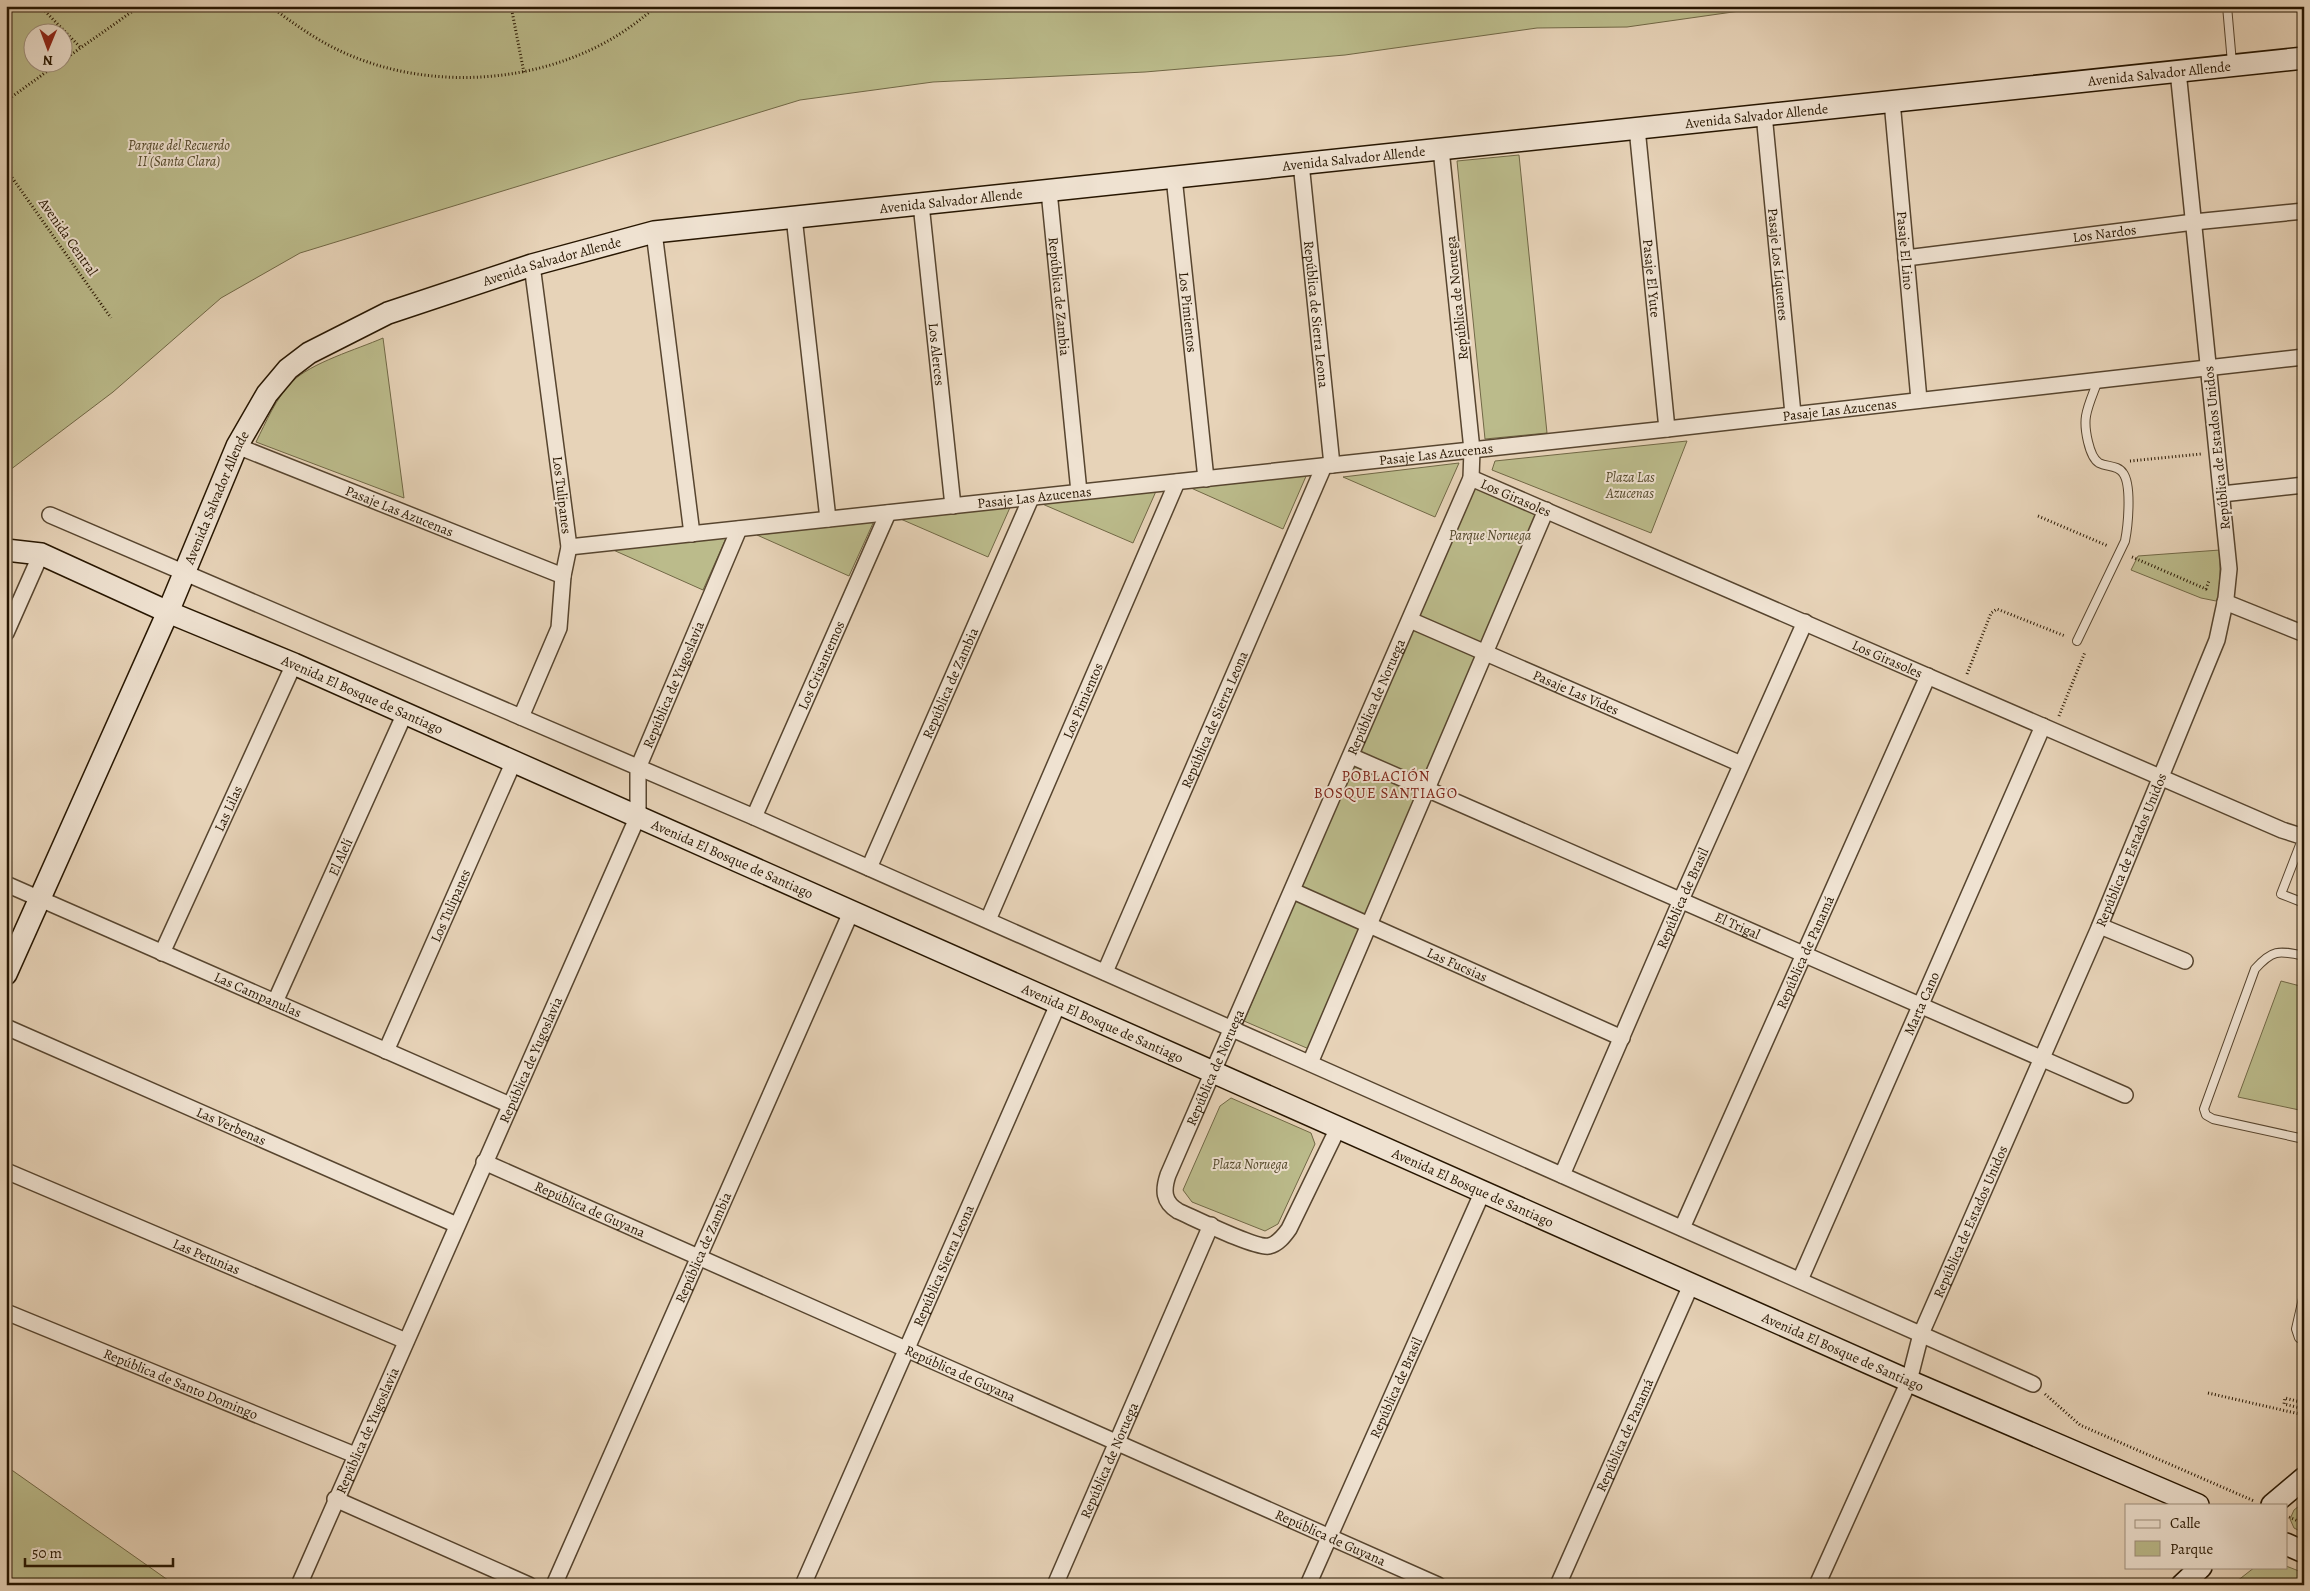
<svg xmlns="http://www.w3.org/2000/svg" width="2310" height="1591" viewBox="0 0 2310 1591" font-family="Alegreya,serif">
	<rect width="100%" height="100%" fill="#e7d3b8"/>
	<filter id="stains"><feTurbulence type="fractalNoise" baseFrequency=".004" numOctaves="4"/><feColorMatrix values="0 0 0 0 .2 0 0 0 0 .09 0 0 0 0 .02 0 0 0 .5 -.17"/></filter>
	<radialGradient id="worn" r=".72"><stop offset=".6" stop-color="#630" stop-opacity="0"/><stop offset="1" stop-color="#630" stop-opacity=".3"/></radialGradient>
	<g fill="#bbbb8b" stroke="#716846" fill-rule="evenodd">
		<path d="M6 6H1768V7L1627 27 1537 28 1345 55 1145 72 933 82 800 100 300 253 221 298 113 392 6 473ZM32 32H62V62H32Z"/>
		<path d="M1519 155 1547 433 1485 439 1457 161Z"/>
		<path d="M383 338 404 498 256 442C266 422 276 398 292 382 310 363 358 349 383 338Z"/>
		<path d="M1687 441 1651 533 1492 470 1495 461Z"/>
		<path d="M1459 463 1435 517 1343 477Z"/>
		<path d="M1307 474 1283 529 1191 488Z"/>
		<path d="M1473 485 1538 516 1309 1049 1244 1021Z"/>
		<path d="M1157 489 1133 543 1040 503Z"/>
		<path d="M1012 503 988 557 896 517Z"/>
		<path d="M874 521 849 576 757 535Z"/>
		<path d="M727 536 703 590 611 549Z"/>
		<path d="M2220 550V598L2216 601 2201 598 2131 570 2138 556Z"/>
		<path d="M2281 981 2304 987V1111L2238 1097Z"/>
		<path d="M1231 1098 1311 1133 1315 1144 1278 1224 1265 1231 1192 1202 1183 1190 1220 1106Z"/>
		<path d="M6 1466 175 1585H6Z"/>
		<path d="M2304 1502V1533L2294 1528 2290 1519 2294 1510Z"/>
		<path d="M2286 1566 2304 1573V1585H2232L2255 1567Z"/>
	</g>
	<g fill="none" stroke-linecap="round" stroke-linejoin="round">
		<defs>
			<g id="lane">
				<path d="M2227 6 2232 63"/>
				<path d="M2077 641 2125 541C2128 526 2132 485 2123 473 2118 465 2107 467 2099 463 2089 457 2084 428 2086 416 2088 404 2094 392 2098 380"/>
				<path d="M2303 837 2281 894 2304 903"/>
				<path d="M2304 956C2278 950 2272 950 2255 969L2204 1109 2206 1115 2213 1119 2304 1139"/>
				<path d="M2304 1294 2296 1329 2299 1338 2304 1340"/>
			</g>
			<g id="street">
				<path id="s1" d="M1892 101 1919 400"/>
				<path id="s2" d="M1764 114 1793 414"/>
				<path id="s3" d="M1637 128 1667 429"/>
				<path id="s4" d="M1301 163 1332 465"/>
				<path id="s5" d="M1174 177 1206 479"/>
				<path id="s6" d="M1049 191 1079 492"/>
				<path id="s7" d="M921 204 953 506"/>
				<path d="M794 217 828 519"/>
				<path d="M654 232 692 534"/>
				<path id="s8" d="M1906 258 2194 222 2304 211"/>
				<path id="s9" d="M237 446 563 576"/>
				<path id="s10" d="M1471 478 2282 830 2304 837"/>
				<path d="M2222 494 2304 485"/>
				<path d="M50 515 754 817 2033 1384"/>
				<path id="s11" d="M569 547 1667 429 2304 357"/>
				<path d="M2225 602 2302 633"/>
				<path id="s12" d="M1410 620 1741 764"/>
				<path d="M6 633 41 554"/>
				<path d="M521 717 559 628 563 576 569 547 532 265"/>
				<path id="s13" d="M1351 756 2125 1095"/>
				<path id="s14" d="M754 817 888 513"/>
				<path id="s15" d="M869 868 1031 498"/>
				<path id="s16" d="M6 884 510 1105"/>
				<path id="s17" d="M1293 891 1622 1038"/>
				<path id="s18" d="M988 920 1177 482"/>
				<path d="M2100 926 2185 961"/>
				<path id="s19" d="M162 953 294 664"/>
				<path id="s20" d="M1105 972 1324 466"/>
				<path id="s21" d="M275 1002 405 713"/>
				<path id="s22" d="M6 1027 457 1225"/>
				<path id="s23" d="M386 1051 514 761"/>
				<path d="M1310 1063 1546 510"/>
				<path id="s24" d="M1339 1126 1289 1229C1284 1236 1278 1244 1269 1246 1256 1249 1194 1218 1178 1211 1163 1202 1163 1190 1168 1175L1471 478 1472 450 1441 149"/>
				<path id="s25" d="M484 1162 1438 1585"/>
				<path id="s26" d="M6 1171 406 1341"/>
				<path id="s27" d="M1562 1175 1681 900 1805 622"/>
				<path id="s28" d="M1682 1228 1928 676"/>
				<path id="s29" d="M1800 1280 2043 726"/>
				<path id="s30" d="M6 1312 355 1455"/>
				<path d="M335 1499 529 1585"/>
				<path id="s31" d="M299 1585 638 816V768L739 529"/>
				<path id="s32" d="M554 1585 852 910"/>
				<path id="s33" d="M803 1585 1059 1002"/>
				<path id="s34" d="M1055 1585 1211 1225"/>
				<path id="s35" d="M1308 1585 1483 1191"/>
				<path id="s36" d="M1558 1585 1691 1285"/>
				<path id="s37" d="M1817 1585 1909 1381 1921 1334 2098 930 2217 640 2226 598 2229 569 2178 71"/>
			</g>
			<g id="secondary">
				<path id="s38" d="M6 550 41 554 168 612 294 664 1909 1381 2198 1505"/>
				<path id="s39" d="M6 974 168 612 237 446 267 394 288 369 309 353 388 313 532 265 654 232 2304 58"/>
				<path d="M2272 1505 2304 1478"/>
				<path d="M2286 1544 2304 1552"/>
				<path d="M2182 1585 2201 1567"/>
			</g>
		</defs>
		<use href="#lane" stroke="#57452f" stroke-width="10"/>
		<use href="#street" stroke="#57452f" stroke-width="18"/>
		<use href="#secondary" stroke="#271601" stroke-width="24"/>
		<g stroke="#271601" stroke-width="3" stroke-dasharray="1 2.5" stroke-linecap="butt">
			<path d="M40 6 81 48"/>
			<path d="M270 6C294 24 319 42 347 54 445 97 576 81 656 6"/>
			<path d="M511 6 524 73"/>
			<path d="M62 61 140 6"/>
			<path d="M6 101 60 62"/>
			<path d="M6 169 111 318"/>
			<path d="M2130 461 2201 454"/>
			<path d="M2038 516 2108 546"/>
			<path d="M2132 557 2206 589 2209 581"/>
			<path d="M1967 674 1991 613 1997 609 2065 636"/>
			<path d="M2059 716 2085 652"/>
			<path d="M2208 1393 2304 1415"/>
			<path d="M2045 1394 2080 1425 2254 1501"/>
			<path d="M2304 1403 2285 1398 2284 1404 2304 1409"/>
			<path d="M2289 1517 2298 1521 2304 1516"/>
		</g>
		<use href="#lane" stroke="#efe2d1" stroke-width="8"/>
		<use href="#street" stroke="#efe2d1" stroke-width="15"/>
		<use href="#secondary" stroke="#efe2d1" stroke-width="21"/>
	</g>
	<g text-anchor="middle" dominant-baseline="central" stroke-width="4" stroke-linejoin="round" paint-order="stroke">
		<g font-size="14" fill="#271601" stroke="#efe2d1">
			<text stroke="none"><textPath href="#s39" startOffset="2576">Avenida Salvador Allende</textPath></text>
			<text stroke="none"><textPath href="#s39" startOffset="2171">Avenida Salvador Allende</textPath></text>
			<text stroke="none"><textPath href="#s39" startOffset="1766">Avenida Salvador Allende</textPath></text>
			<text stroke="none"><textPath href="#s39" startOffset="1361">Avenida Salvador Allende</textPath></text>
			<text stroke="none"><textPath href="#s8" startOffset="200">Los Nardos</textPath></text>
			<text transform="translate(68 237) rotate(55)">Avenida Central</text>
			<text stroke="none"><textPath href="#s1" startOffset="150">Pasaje El Lino</textPath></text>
			<text stroke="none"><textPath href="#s39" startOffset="956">Avenida Salvador Allende</textPath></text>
			<text stroke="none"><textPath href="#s2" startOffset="151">Pasaje Los Líquenes</textPath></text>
			<text stroke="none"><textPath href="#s3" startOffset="151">Pasaje El Yute</textPath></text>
			<text stroke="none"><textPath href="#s6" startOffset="106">República de Zambia</textPath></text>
			<text transform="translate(1457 298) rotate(-96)">República de Noruega</text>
			<text stroke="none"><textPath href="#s5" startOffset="136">Los Pimientos</textPath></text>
			<text stroke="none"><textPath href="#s4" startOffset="152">República de Sierra Leona</textPath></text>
			<text stroke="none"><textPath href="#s7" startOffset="151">Los Alerces</textPath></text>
			<text stroke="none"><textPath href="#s11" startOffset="1278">Pasaje Las Azucenas</textPath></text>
			<text transform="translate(2217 448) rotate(-96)">República de Estados Unidos</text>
			<text stroke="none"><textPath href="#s11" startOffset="872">Pasaje Las Azucenas</textPath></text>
			<text transform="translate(562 495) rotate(83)">Los Tulipanes</text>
			<text stroke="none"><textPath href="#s11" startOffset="468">Pasaje Las Azucenas</textPath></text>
			<text stroke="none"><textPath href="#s10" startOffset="49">Los Girasoles</textPath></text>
			<text stroke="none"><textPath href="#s39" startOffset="521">Avenida Salvador Allende</textPath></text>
			<text stroke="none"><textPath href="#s9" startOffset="175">Pasaje Las Azucenas</textPath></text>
			<text stroke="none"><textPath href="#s10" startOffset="454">Los Girasoles</textPath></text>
			<text stroke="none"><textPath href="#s14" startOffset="166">Los Crisantemos</textPath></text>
			<text stroke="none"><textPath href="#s15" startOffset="202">República de Zambia</textPath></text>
			<text stroke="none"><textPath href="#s31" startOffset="979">República de Yugoslavia</textPath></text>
			<text stroke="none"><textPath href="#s12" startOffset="181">Pasaje Las Vides</textPath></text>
			<text stroke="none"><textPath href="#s38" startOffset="386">Avenida El Bosque de Santiago</textPath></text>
			<text stroke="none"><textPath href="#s24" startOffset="802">República de Noruega</textPath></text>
			<text stroke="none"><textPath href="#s18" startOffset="239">Los Pimientos</textPath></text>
			<text stroke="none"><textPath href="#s20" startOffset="275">República de Sierra Leona</textPath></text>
			<text stroke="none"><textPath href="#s19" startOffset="159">Las Lilas</textPath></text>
			<text stroke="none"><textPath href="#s37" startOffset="800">República de Estados Unidos</textPath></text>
			<text stroke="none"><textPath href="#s21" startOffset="159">El Alelí</textPath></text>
			<text stroke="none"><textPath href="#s38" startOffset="791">Avenida El Bosque de Santiago</textPath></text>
			<text stroke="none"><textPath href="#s27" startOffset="302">República de Brasil</textPath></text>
			<text stroke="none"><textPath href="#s23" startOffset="159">Los Tulipanes</textPath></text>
			<text stroke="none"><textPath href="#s13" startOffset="422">El Trigal</textPath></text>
			<text stroke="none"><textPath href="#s28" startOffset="302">República de Panamá</textPath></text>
			<text stroke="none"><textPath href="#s17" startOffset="180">Las Fucsias</textPath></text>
			<text stroke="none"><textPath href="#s16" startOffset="275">Las Campanulas</textPath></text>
			<text stroke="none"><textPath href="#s29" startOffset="302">Marta Cano</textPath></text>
			<text stroke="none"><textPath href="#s38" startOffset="1196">Avenida El Bosque de Santiago</textPath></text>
			<text stroke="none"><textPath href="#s31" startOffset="574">República de Yugoslavia</textPath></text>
			<text stroke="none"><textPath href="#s24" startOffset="398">República de Noruega</textPath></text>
			<text stroke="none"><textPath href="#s22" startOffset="246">Las Verbenas</textPath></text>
			<text stroke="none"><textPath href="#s38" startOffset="1601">Avenida El Bosque de Santiago</textPath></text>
			<text stroke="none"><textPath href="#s25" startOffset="116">República de Guyana</textPath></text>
			<text stroke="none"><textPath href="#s37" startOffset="395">República de Estados Unidos</textPath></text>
			<text stroke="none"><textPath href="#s32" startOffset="369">República de Zambia</textPath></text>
			<text stroke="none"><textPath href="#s26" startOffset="218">Las Petunias</textPath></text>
			<text stroke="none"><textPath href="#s33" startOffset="349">República Sierra Leona</textPath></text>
			<text stroke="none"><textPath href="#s38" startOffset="2006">Avenida El Bosque de Santiago</textPath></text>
			<text stroke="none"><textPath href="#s25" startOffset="521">República de Guyana</textPath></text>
			<text stroke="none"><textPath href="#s30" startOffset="189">República de Santo Domingo</textPath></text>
			<text stroke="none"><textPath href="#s35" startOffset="216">República de Brasil</textPath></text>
			<text stroke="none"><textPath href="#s31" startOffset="169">República de Yugoslavia</textPath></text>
			<text stroke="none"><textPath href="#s36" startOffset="164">República de Panamá</textPath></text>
			<text stroke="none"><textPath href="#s34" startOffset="136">República de Noruega</textPath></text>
			<text stroke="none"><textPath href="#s25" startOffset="926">República de Guyana</textPath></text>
		</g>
		<g font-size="14" font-style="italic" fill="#53482a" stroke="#efe2d1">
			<text x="179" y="145">Parque del Recuerdo<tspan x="179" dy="16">II (Santa Clara)</tspan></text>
			<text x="1630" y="477">Plaza Las<tspan x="1630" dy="16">Azucenas</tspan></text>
			<text x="1490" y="535">Parque Noruega</text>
			<text x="1250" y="1164">Plaza Noruega</text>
		</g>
		<g font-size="15" letter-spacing="1" fill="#7a1f14" stroke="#efe2d1">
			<text x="1386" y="776">POBLACIÓN<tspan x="1386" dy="17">BOSQUE SANTIAGO</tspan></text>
		</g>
	</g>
	<rect width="2310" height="1591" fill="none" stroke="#e7d3b8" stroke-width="25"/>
	<rect x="8" y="8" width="2295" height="1576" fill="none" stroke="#271601" stroke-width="2.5"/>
	<rect x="12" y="12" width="2285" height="1566" fill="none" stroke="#271601"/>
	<rect x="2125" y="1504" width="162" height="65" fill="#efe2d1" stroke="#9f907e"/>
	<rect x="2135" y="1520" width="25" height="8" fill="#efe2d1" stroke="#9f907e"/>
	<text x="2170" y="1528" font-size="15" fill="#271601">Calle</text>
	<rect x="2135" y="1541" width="25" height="15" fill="#bbbb8b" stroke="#9f907e"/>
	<text x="2170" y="1554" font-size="15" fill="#271601">Parque</text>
	<g transform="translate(48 48) rotate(181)"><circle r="24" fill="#efe2d1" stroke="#9f907e"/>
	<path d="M0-4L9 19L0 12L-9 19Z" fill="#8f2418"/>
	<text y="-8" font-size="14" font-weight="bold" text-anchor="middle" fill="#271601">N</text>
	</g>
	<path d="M25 1558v8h148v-8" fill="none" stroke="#271601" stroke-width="2.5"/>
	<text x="32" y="1558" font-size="15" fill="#271601" stroke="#efe2d1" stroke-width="4" paint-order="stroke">50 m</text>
	<rect width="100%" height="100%" filter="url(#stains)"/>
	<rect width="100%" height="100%" fill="url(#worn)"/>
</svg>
